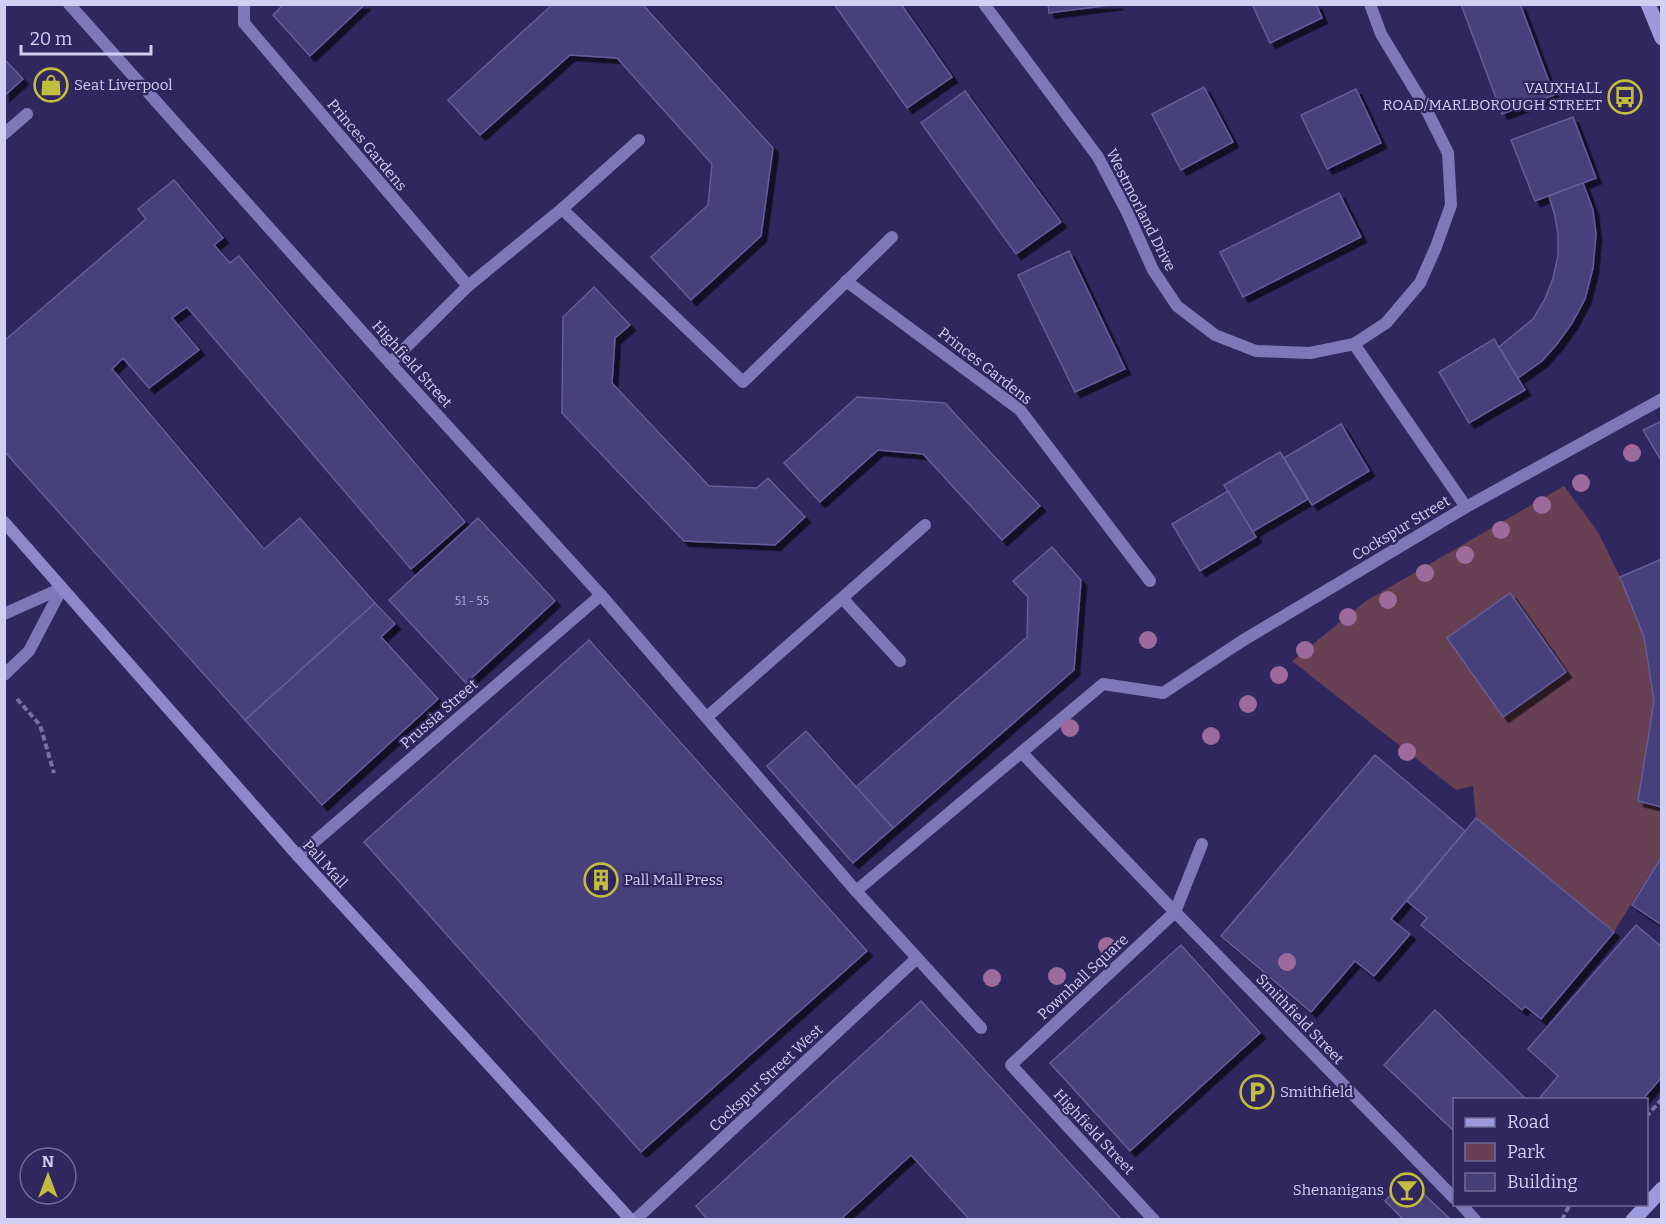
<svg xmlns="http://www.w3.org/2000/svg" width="1666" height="1224" viewBox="0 0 1666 1224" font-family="Bitter,serif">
	<defs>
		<filter id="shadow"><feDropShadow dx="5.5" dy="5.5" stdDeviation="0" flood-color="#0009"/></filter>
	</defs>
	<rect width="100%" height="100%" fill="#30275f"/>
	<path fill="#674054" d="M1564 486 1598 532 1620 577 1644 637 1654 701 1638 801 1661 807V856L1614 932 1476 818 1473 786 1456 790 1292 661 1366 601Z"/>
	<g fill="#473f7a" stroke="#645d9b" stroke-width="1.5" filter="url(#shadow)">
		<path d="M284 4H365L310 56 273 15Z"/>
		<path d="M553 4 643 5 773 148 761 236 691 300 651 257 708 205 712 164 617 58 570 55 480 135 448 100Z"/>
		<path d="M834 4H901L952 77 907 108Z"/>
		<path d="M1048 4H1118L1049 13Z"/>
		<path d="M1252 4H1316L1322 18 1270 43Z"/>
		<path d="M1461 4H1520L1554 95 1502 114Z"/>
		<path d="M4 59 23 79 4 96Z"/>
		<path d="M1204 87 1233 142 1181 170 1152 114Z"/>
		<path d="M1356 89 1381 143 1327 169 1301 115Z"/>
		<path d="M965 91 1061 222 1016 254 921 123Z"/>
		<path d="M1573 117 1596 178 1535 201 1511 140Z"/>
		<path d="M174 180 223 238 214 245 230 263 239 256 465 522 411 569 187 307 172 318 199 350 149 388 123 358 112 369 264 549 300 518 375 603 245 720 4 451V341L146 219 138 209Z"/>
		<path d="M1583 183 1593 210 1596 234 1593 268 1585 299 1572 323 1557 344 1542 361 1518 378 1499 347 1533 319 1545 299 1553 278 1558 256V235L1555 216 1549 196Z"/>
		<path d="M1339 193 1361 237 1243 297 1220 252Z"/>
		<path d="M1069 251 1125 369 1075 392 1018 275Z"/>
		<path d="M594 287 630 325 615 338 612 383 709 486 757 488 768 478 805 517 775 545 684 541 562 413 563 317Z"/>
		<path d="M1494 339 1525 390 1469 423 1439 372Z"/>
		<path d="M857 397 945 403 1040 506 1002 540 923 454 878 450 820 502 784 463Z"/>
		<path d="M1662 421V462L1643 430Z"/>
		<path d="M1341 424 1369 471 1312 505 1284 458Z"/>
		<path d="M1280 452 1308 499 1252 532 1224 485Z"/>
		<path d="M1228 491 1256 537 1200 571 1172 524Z"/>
		<path d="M478 518 555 601 466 683 389 600Z"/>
		<path d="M1052 547 1081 580 1074 670 893 828 856 787 1027 637 1028 597 1013 581Z"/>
		<path d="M1662 559V807L1638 801 1654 701 1644 637 1620 577Z"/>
		<path d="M1510 593 1566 672 1503 717 1447 638Z"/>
		<path d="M375 603 395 624 381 637 438 699 322 805 245 720Z"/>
		<path d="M589 640 867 951 641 1152 364 842Z"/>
		<path d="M806 731 893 828 853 863 767 766Z"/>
		<path d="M1375 755 1465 831 1391 919 1410 934 1374 976 1355 961 1311 1012 1221 936Z"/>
		<path d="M1476 818 1614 932 1541 1019 1525 1006 1522 1010 1421 925 1427 918 1407 901Z"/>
		<path d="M1662 856V925L1632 905Z"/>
		<path d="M1636 925 1662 947V1077L1642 1100H1538L1558 1076 1528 1049Z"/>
		<path d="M1181 945 1260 1033 1130 1151 1050 1063Z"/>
		<path d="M921 1001 1122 1220H970L911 1155 843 1217 845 1220H708L696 1206Z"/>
		<path d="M1435 1010 1527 1100H1454V1131L1384 1065Z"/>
		<path d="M1407 1178 1451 1220H1404L1385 1201Z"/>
	</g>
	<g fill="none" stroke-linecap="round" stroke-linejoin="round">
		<g stroke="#77719f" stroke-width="4" stroke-dasharray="6 3" stroke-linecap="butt">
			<path d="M17 699 40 725 54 773"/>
			<path d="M1646 1117 1662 1099"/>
			<path d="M1562 1220 1570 1204"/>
		</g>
		<g stroke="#7e78b8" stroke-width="12">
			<path d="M244 23V4"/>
			<path d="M4 134 27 114"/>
			<path d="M4 614 62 588"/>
			<path d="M4 675 29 651 62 588"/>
			<path d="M1175 912 1202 844"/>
		</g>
		<g stroke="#7e78b8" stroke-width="12">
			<path d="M731 746 856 891 1103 684 1163 693"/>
			<path d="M1022 753 1175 912"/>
		</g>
		<g stroke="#7e78b8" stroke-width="12">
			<path d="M69 4 390 363 601 595 731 746"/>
			<path d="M984 4 1098 157 1127 212 1153 270 1177 306 1215 335 1256 351 1310 353 1354 344"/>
			<path d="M1370 4 1381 34 1424 105 1448 153 1451 205 1436 247 1420 283 1386 323 1354 344 1466 507"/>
			<path d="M244 23 468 286"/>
			<path d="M562 209 743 382 892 237"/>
			<path d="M846 281 1020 410 1150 581"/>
			<path d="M390 363 468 286 562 209 639 140"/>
			<path d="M843 599 900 661"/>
			<path d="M1163 693 1242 641 1466 507 1662 399"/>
			<path d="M707 717 925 525"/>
			<path d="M298 856 601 595"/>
			<path d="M856 891 981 1028"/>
			<path d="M1461 1204 1475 1220"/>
			<path d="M635 1220 917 958"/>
			<path d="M1154 1220 1011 1065 1175 912 1454 1198"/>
		</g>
		<path stroke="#8e88ca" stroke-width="12" d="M4 522 298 856 631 1220"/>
		<g stroke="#9e98dd" stroke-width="15">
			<path d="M1648 4 1662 38"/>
			<path d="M1633 1220 1662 1189"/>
		</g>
	</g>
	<g fill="#9d6a9c">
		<circle cx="1632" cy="453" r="9"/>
		<circle cx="1581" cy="483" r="9"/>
		<circle cx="1542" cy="505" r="9"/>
		<circle cx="1501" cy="530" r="9"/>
		<circle cx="1465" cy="555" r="9"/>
		<circle cx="1425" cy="573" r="9"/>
		<circle cx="1388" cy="600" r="9"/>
		<circle cx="1348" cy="617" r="9"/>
		<circle cx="1148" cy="640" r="9"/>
		<circle cx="1305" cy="650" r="9"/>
		<circle cx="1279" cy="675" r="9"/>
		<circle cx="1248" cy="704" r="9"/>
		<circle cx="1070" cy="728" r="9"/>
		<circle cx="1211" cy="736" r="9"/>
		<circle cx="1407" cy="752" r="9"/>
		<circle cx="1107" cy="946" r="9"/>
		<circle cx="1287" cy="962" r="9"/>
		<circle cx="1057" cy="976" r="9"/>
		<circle cx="992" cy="978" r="9"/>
	</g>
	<defs>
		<symbol id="shop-ring" viewBox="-11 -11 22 22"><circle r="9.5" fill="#30275f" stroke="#c1bd3f" stroke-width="1.5"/><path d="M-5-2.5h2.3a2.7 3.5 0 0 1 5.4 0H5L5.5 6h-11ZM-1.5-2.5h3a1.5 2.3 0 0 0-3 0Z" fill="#c1bd3f"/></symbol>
		<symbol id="bus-ring" viewBox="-11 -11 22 22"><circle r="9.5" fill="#30275f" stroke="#c1bd3f" stroke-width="1.5"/><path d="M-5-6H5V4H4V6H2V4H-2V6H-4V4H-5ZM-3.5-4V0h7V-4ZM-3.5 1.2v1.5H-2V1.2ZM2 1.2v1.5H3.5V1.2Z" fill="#c1bd3f"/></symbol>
		<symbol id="building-ring" viewBox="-11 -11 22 22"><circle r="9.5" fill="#30275f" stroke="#c1bd3f" stroke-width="1.5"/><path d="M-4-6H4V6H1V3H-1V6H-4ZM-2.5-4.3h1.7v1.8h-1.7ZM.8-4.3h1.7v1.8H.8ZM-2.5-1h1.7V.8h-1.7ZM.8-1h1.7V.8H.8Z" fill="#c1bd3f"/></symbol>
		<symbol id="parking-ring" viewBox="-11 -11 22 22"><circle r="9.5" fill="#30275f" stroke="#c1bd3f" stroke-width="1.5"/><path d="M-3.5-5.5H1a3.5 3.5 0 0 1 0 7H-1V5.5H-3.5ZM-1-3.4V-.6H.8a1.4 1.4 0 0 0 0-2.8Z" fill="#c1bd3f"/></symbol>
		<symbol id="bar-ring" viewBox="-11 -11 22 22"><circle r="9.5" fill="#30275f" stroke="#c1bd3f" stroke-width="1.5"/><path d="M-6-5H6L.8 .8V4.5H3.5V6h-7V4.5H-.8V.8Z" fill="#c1bd3f"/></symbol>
	</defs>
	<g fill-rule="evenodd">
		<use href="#shop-ring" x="32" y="66" width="38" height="38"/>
		<use href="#bus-ring" x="1606" y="78" width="38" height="38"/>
		<use href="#building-ring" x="582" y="861" width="38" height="38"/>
		<use href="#parking-ring" x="1238" y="1073" width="38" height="38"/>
		<use href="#bar-ring" x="1388" y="1171" width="38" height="38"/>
	</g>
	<g text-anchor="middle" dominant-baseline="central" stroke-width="4.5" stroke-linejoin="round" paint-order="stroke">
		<g font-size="12" fill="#aeaad3">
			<text x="472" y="601">51 - 55</text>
		</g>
		<g font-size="15" fill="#d0cef1" stroke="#30275f" text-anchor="start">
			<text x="74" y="85">Seat Liverpool</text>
			<text x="1602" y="88" text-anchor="end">VAUXHALL<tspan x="1602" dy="17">ROAD/MARLBOROUGH STREET</tspan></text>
			<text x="624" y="880">Pall Mall Press</text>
			<text x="1280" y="1092">Smithfield</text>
			<text x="1384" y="1190" text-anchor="end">Shenanigans</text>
		</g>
		<g font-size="15" fill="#d0cef1" stroke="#30275f">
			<text transform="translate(367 145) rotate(50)">Princes Gardens</text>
			<text transform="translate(1141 210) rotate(63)">Westmorland Drive</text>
			<text transform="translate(412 364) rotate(48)">Highfield Street</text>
			<text transform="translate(985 366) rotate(38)">Princes Gardens</text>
			<text transform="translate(1401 528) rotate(-31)">Cockspur Street</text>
			<text transform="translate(439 714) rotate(-41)">Prussia Street</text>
			<text transform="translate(325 864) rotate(48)">Pall Mall</text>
			<text transform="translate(1083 977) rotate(-43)">Pownhall Square</text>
			<text transform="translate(1300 1019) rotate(46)">Smithfield Street</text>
			<text transform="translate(766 1078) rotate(-43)">Cockspur Street West</text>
			<text transform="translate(1094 1132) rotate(47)">Highfield Street</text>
		</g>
	</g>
	<rect width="1666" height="1224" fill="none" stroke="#d0cef1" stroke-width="12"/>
	<rect x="1453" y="1098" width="195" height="108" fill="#30275f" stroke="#706a99" stroke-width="1.5"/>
	<rect x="1465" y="1118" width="30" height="9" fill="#9e98dd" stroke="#706a99" stroke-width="1.5"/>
	<text x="1507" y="1128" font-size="18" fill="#d0cef1">Road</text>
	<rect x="1465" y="1143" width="30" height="18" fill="#674054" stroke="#706a99" stroke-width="1.5"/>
	<text x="1507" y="1158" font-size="18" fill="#d0cef1">Park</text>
	<rect x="1465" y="1173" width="30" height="18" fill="#473f7a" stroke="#706a99" stroke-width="1.5"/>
	<text x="1507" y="1188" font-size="18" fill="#d0cef1">Building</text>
	<g transform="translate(48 1176)"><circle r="28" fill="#30275f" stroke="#706a99" stroke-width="1.5"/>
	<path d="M0-4.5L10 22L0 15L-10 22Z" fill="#c1bd3f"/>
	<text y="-9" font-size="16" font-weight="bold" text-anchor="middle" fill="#d0cef1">N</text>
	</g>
	<path d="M21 45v9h130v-9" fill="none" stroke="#d0cef1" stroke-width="3"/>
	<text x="30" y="45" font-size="18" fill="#d0cef1" stroke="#30275f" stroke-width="4.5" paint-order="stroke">20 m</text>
</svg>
